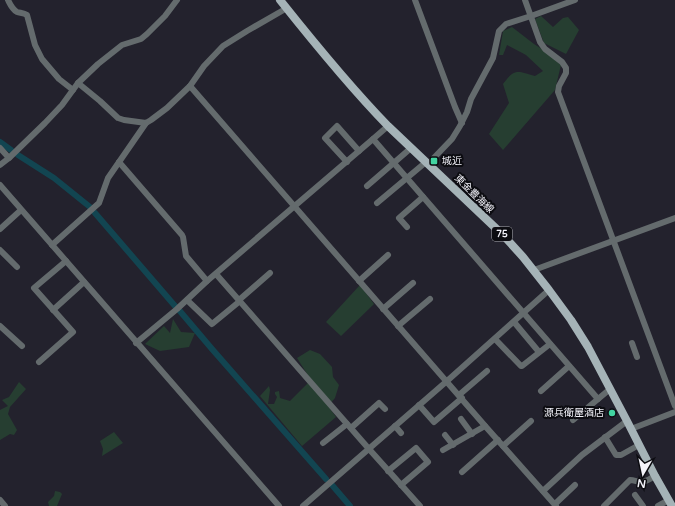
<svg xmlns="http://www.w3.org/2000/svg" width="675" height="506" viewBox="0 0 675 506" font-family="'Varela Round','Noto Sans JP',sans-serif">
	<rect width="100%" height="100%" fill="#23222d"/>
	<g fill="#263e31">
		<path d="M541 16 553 27 563 18 568 17 579 30 566 54 544 43 535 19Z"/>
		<path d="M512 27 534 44 545 51 561 65 555 90 503 150 489 134 509 103 503 84C515 68 517 71 535 76L543 71 526 55 507 45 503 55H499L503 31Z"/>
		<path d="M360 285 374 304 341 336 326 322Z"/>
		<path d="M173 319 181 332 195 333 189 347 160 351 145 344 164 326 170 333Z"/>
		<path d="M310 350 320 354 332 367 333 377 339 385 335 398 328 406 336 417 302 446 260 396 269 386 270 390 268 404H274L277 397 275 394V392L279 391 280 398 290 401 311 380 297 358Z"/>
		<path d="M19 382 26 389 10 407 8 414 17 430 14 435 10 434 0 440V410L8 406 2 400 9 397Z"/>
		<path d="M114 432 123 443 102 456 103 449 100 441Z"/>
		<path d="M55 491 60 492 62 494 57 506H49L48 502 54 496Z"/>
	</g>
	<g fill="none" stroke-linecap="round" stroke-linejoin="round">
		<g stroke="#124551" stroke-width="6">
			<path d="M0 142 11 150"/>
			<path d="M18 155 54 178 90 207"/>
			<path d="M95 213 175 306"/>
			<path d="M179 310 212 349 326 479"/>
			<path d="M332 485 350 506"/>
		</g>
		<g stroke="#646b6d" stroke-width="6">
			<path d="M8 0C10 4 12 9 17 12 20 13 24 13 27 15L35 45 42 59 59 79 73 90"/>
			<path d="M415 0 455 107 462 123"/>
			<path d="M525 0 540 42 545 49 562 62 566 68V73L559 86 558 92 675 406"/>
			<path d="M78 83 100 101 118 118 124 120 146 123 151 120 167 108 190 86 204 66 223 46 247 31 287 8"/>
			<path d="M190 86 486 427 556 506"/>
			<path d="M373 139 598 399"/>
			<path d="M0 148 9 158"/>
			<path d="M119 162 182 235 183 237 186 256 207 281"/>
			<path d="M347 162 325 138 337 126 359 151"/>
			<path d="M428 164 452 139 460 126 467 112 471 99 493 58 499 31 506 24 531 16 575 0"/>
			<path d="M0 165 9 158 45 123 62 105 78 83 98 64 122 45 141 39 147 34 165 16 177 0"/>
			<path d="M0 185 279 506"/>
			<path d="M367 186 411 148"/>
			<path d="M377 203 426 162"/>
			<path d="M407 227 399 218 423 197"/>
			<path d="M0 229 21 210"/>
			<path d="M52 245 99 203 108 178 146 123"/>
			<path d="M0 250 17 267"/>
			<path d="M534 270 675 218"/>
			<path d="M216 274 369 449 420 506"/>
			<path d="M359 281 388 255"/>
			<path d="M187 300 212 324 240 301"/>
			<path d="M239 300 270 273"/>
			<path d="M383 309 413 283"/>
			<path d="M53 310 84 282"/>
			<path d="M514 322 539 352"/>
			<path d="M0 326 22 346"/>
			<path d="M398 326 430 299"/>
			<path d="M495 339 521 366H522L550 344"/>
			<path d="M136 343 177 309 207 281 373 139 388 126"/>
			<path d="M632 343 637 357"/>
			<path d="M39 362 73 332 34 288 66 261"/>
			<path d="M541 391 569 366"/>
			<path d="M459 395 487 371"/>
			<path d="M419 405 434 422 462 398"/>
			<path d="M461 419 472 434"/>
			<path d="M573 420 610 389"/>
			<path d="M395 426 401 433"/>
			<path d="M351 428 379 403 385 409"/>
			<path d="M631 429 675 412"/>
			<path d="M445 435 453 445"/>
			<path d="M605 437 616 455H621L639 445"/>
			<path d="M323 443 347 424"/>
			<path d="M503 446 531 421"/>
			<path d="M443 450 485 426"/>
			<path d="M388 471 416 448 428 462 401 485"/>
			<path d="M462 472 498 440"/>
			<path d="M543 491 582 455 627 421"/>
			<path d="M635 495 643 506"/>
			<path d="M0 500 5 506"/>
			<path d="M555 504 575 485"/>
			<path d="M303 506 447 381 549 290"/>
			<path d="M604 506 630 480C634 480 638 482 641 482 646 482 651 478 655 476"/>
			<path d="M658 506 669 500"/>
		</g>
		<path stroke="#a5b3b7" stroke-width="8" d="M280 0C315 44 349 86 388 126L504 236 523 257 549 290 571 320 588 347 627 421 655 476 672 506"/>
	</g>
	<g fill="#42d4a1" stroke="#0c0c11" stroke-width="1.5">
		<rect x="430" y="157" width="8" height="8" rx="2"/>
		<circle cx="612" cy="413" r="4"/>
	</g>
	<g text-anchor="middle" dominant-baseline="central" stroke-width="4" stroke-linejoin="round" paint-order="stroke">
		<rect fill="#0c0c11" stroke="#aeaeb4" stroke-width="1" x="492" y="227" width="20" height="14" rx="3"/>
		<g font-size="9" font-weight="bold" fill="#f3f3fa">
			<text x="502" y="234">75</text>
		</g>
		<g font-size="10" fill="#f3f3fa" stroke="#0c0c11" text-anchor="start">
			<text x="442" y="161">城近</text>
			<text x="604" y="413" text-anchor="end">源兵衛屋酒店</text>
		</g>
		<g font-size="10" fill="#f3f3fa" stroke="#0c0c11">
			<text transform="translate(474 194) rotate(44)">東金豊海線</text>
		</g>
	</g>
	<g transform="translate(643 474) rotate(189)" stroke="#0c0c11" stroke-width="3" paint-order="stroke">
	<path d="M0-3L7 15L0 10L-7 15Z" fill="#f3f3fa"/>
	<text y="-6" font-size="11" font-weight="bold" text-anchor="middle" fill="#f3f3fa">N</text>
	</g>
</svg>
